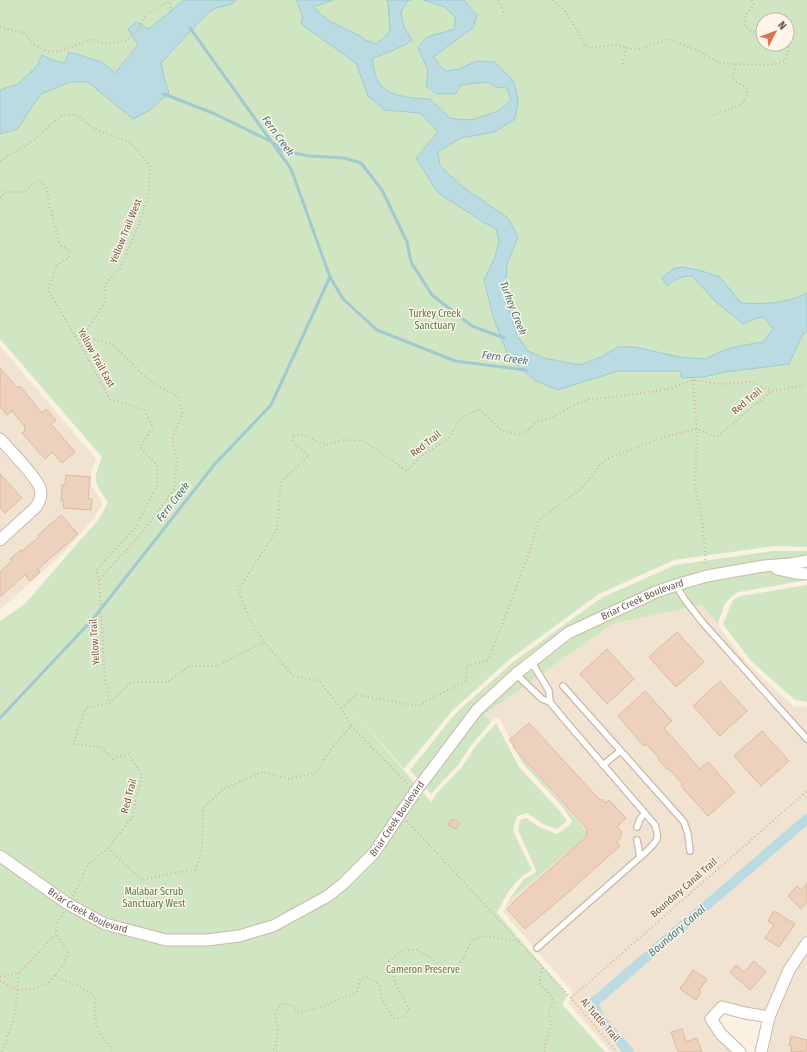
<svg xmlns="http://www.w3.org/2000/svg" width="807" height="1052" viewBox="0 0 807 1052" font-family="'Fira Sans Condensed',sans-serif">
	<rect width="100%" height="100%" fill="#faf1e2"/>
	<g fill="#f1e3d1">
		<path d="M0 346 96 459 91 473 92 487 103 503 95 517 63 553 0 610V539L36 507 42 492 0 436Z"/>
		<path d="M0 443 34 483 37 491 32 505 0 533Z"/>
		<path d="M701 605 718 624 719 627 748 664 794 707 800 706 807 707V934L785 968 766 1011 747 1008 724 1001 718 1003 707 1015 706 1022 717 1038 731 1052H611L568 1003 572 995 571 990 503 912 508 901 589 834 516 751 500 719 495 718 491 722 484 715 612 624Z"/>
		<path d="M807 952V1052H767L774 1018 794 972Z"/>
	</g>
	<g fill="#d0e6c2" fill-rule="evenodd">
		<path d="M0 0H807V547L774 546 674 560 599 594 510 659 452 711 404 769 352 710 431 802 436 794 462 767 475 747 496 723 519 767 558 809 567 821 557 829 543 824 527 813 517 816 513 831 532 870C514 880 506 894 497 913L568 995 562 1004 605 1052H0V621L25 604 69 553 99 519 108 502C93 482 93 480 102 457L0 339ZM763 20H787V44H763Z"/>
		<path d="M773 551H807V580L739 592C724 599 723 609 718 624L701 605 612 624 484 715 491 722 472 744 458 765 431 794 410 770 455 714 513 662 601 598 675 565Z"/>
		<path d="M807 585V702L795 700 751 661 723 624 733 600 741 596Z"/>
		<path d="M516 751 589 834 508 901 524 879 535 873 536 870 518 830 520 820 526 818 541 828 557 834 570 825 572 821 562 806 523 764Z"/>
	</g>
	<g fill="#b9dbe1" stroke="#a0c9d2">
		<path d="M184 0H236L232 4 213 9 197 24 161 63 164 78 169 93 150 110 133 119 88 82H70L41 94 29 111 18 129 0 134V90L18 84 37 66 42 55 55 61 65 63 69 52 102 62 115 73 138 45 128 29 136 22 149 29Z"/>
		<path d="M296 0H333L313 7 329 21 360 36 365 40 376 44 390 32 388 2 386 0H411H408L401 12 404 27 412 40 405 45 372 59C374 68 375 79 381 86 392 97 416 99 430 99L450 118 464 120 475 119 498 111 511 100 507 88 496 87 487 82 460 85 456 94H437L426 86 428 71 418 47 427 37 455 29V17L445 7 423 0H464L477 15 473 28 433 57 445 71 459 69 477 61 495 62 514 82 518 102 515 119 494 132 461 138 438 152 440 166 463 187 508 218 518 237 507 264 505 298 517 335 528 351 544 358 580 365 601 357 618 347H635L679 357 705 359 722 351 739 346 763 342 773 329 764 317 754 319 743 324 715 301 692 276C681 276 675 279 667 286L662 278 673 269 682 267 702 271 720 277 741 303C763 304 787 304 807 293V331L803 334 789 364 726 372 703 377 682 378 680 371H618L557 390 534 380 509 358 493 317 484 280 495 257 499 241 496 229 485 223 438 193 416 158 438 132 420 113 385 110 368 96 356 63 301 24 303 17Z"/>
	</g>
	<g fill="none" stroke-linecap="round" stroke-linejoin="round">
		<g stroke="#a0c9d2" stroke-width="3">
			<path d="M164 94 215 114 270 141"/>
			<path d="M275 144 283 151 310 156 344 158 361 163 382 190 407 242 411 262 432 295 472 326 504 338"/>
			<path d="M330 277 343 299 377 330 455 361 526 370"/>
			<path d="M0 718 93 619 214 465 271 405 330 277 291 169 190 28"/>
		</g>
		<path stroke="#b9dbe1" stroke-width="10" d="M629 1052 599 1017 593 1003 807 819"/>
	</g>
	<g fill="#edd1bc" stroke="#deb89e">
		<path d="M0 368 18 388 20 386 42 413 46 409 56 420 51 424 75 452 62 463 52 452 45 459 22 433 25 431 24 429 25 427 12 411 7 415 0 407Z"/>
		<path d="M0 474 22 498 5 513 0 508Z"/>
		<path d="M66 475 90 477 88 499H92L91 510 63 508 64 501H61L62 485H65Z"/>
		<path d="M61 515 78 534 38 569 40 572 30 581 25 575 0 597V572L12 561 10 559 21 550 22 551 39 537 38 535Z"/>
		<path d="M677 632 704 662 676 687 649 657Z"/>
		<path d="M607 649 634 679 607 704 580 674Z"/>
		<path d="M720 681 747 711 720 736 693 706Z"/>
		<path d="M645 691 672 721 664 728 700 769 708 762 735 792 708 816 681 786 683 784 668 768 667 769 662 764 658 759 659 758 646 744 644 746 618 716Z"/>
		<path d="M529 723 600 800 602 799 605 803 609 800 626 818 617 827 621 831V837L617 842 620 846 564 896 525 929 507 909 512 904V903L587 836V829L513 747 514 746 509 740Z"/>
		<path d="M762 731 789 761 761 786 734 756Z"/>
		<path d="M452 819 460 823 456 829 448 825Z"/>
		<path d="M807 883V902L801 909 788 896 797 886 801 890Z"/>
		<path d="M774 911 795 924 779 947 765 938 774 925 768 921Z"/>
		<path d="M754 961 766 972 750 990 730 972 736 965 744 972Z"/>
		<path d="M693 970 707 979 699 990 701 992 696 1000 680 989Z"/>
		<path d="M682 1029 686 1042 697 1038 702 1052H678L671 1032Z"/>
		<path d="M791 1036 807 1040V1051L791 1052 792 1046H789Z"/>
	</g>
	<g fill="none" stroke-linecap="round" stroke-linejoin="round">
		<defs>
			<g id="service">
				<path d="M676 585 685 600 703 623 807 739"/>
				<path d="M516 674 542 699 550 702 549 691 531 661"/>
				<path d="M563 686 684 822 688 834 690 851"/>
				<path d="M603 765 620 751"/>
				<path d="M637 827 640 819 645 813"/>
				<path d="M637 840 640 857"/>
				<path d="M537 948 647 851C657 841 660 839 655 825L563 718 550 702"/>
			</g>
			<g id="minor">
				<path d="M0 439C9 449 36 476 40 488 42 495 40 502 35 508L0 540"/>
				<path d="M777 569 795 573 807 574"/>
				<path id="s1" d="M0 856 68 904 105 924 166 940H207L239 936 273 926 328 896 344 883 374 853 415 792 477 710 516 674 568 633 656 592 676 585 707 576 764 566 791 564 807 561"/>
				<path d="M740 1052 721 1034 711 1019 722 1007 745 1013 769 1017"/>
				<path d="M761 1052 769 1017 789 970 807 943"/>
			</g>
		</defs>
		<use href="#service" stroke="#c9b9aa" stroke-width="8"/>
		<use href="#minor" stroke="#c9b9aa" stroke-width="13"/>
		<g stroke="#d1b4a0" stroke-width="2" stroke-dasharray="1 3" stroke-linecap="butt">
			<path d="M499 0 504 14"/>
			<path d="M553 0 566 12 587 48 616 45 636 50 669 39 699 51 717 62 733 64 771 65 785 61 789 48 785 44"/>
			<path d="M752 0 754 5 745 16V26L752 32 763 30"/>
			<path d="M170 12 171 1"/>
			<path d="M0 27 24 33 33 44 50 52 63 50 92 39 104 44 126 41 139 29 143 18 148 13 172 0"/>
			<path d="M623 64 626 47"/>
			<path d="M713 115 742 104 747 95 748 89 732 79 736 64"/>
			<path d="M0 161 31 142 62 115H77L94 129 131 143 150 165 149 195 138 227 120 269 105 284 106 301 83 336 112 344 151 382 178 397 183 414 172 439 177 460 174 490 135 541 99 580"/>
			<path d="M0 198 6 192H23L39 180 46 186 49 204 60 245 70 251 69 258 57 265 48 290 81 346 110 399 144 410 153 427 140 447 157 465 158 484 135 528 96 570 99 580 105 680 110 703"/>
			<path d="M693 380 697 429 695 485 703 527 706 566"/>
			<path d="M341 708 356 695 418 706 466 680 467 666 488 660 506 615 528 555 539 520 582 488 604 460 664 437 697 429 717 437 772 391"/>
			<path d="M351 726 409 785"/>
			<path d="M407 821 571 998 617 1052"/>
			<path d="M108 848 142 880 164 875 195 869 202 852 203 809 223 789 262 772 289 779 317 772 329 751 351 726 341 708 319 681 293 676 264 642 250 620 238 590 277 530 281 482 309 455 294 444 292 435H304L325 445 343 440 364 441 407 471 420 457 448 439 461 418 479 409 501 430 522 435 538 421 554 417 570 407 589 399 615 397 668 389 693 380 720 384 750 382 772 391 807 385"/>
			<path d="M73 896 88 865 108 848 133 816 136 798 142 776 129 754 113 759 100 747 73 744 86 708 110 703 131 682H167L189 666H217L264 642"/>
			<path d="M542 968 539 983 550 995 554 1003 548 1011 551 1022 545 1046V1052"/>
			<path d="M55 975 62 980 81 987 96 998C94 1009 94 1023 100 1033 104 1040 111 1043 112 1052"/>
			<path d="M0 977 19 973 56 934 57 922 64 912"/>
			<path d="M0 981 17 990 33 989 48 983 64 964 68 952 56 934"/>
			<path d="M571 998 807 791"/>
			<path d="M2 1052 15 1014 19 973"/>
			<path d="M277 1052 274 1050C275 1044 278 1038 278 1031 277 1017 271 1013 284 1003L293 1006 297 1013 326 1006 331 1002 357 992 360 980 366 976C387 987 376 987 384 1003 387 1008 391 1014 395 1019L405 1017 409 1009 396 984 389 961 403 950H417L431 958 444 969 457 971 472 940 484 936 518 941"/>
		</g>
		<use href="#service" stroke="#fff" stroke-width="5.5"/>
		<use href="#minor" stroke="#fff" stroke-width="11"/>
	</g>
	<g text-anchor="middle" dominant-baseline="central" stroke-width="3" stroke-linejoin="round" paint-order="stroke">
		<g font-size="10" fill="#6f594b" stroke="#fdf5e8">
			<text transform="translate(126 231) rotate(-68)">Yellow Trail West</text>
			<text transform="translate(96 358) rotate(61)">Yellow Trail East</text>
			<text transform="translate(747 401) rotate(-40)">Red Trail</text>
			<text transform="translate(426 444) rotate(-38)">Red Trail</text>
			<text stroke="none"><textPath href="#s1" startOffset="800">Briar Creek Boulevard</textPath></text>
			<text transform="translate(95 642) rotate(-94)">Yellow Trail</text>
			<text transform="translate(129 796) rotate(-75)">Red Trail</text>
			<text stroke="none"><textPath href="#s1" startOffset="464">Briar Creek Boulevard</textPath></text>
			<text transform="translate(684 888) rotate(-41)">Boundary Canal Trail</text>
			<text stroke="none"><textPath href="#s1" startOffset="104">Briar Creek Boulevard</textPath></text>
			<text transform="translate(600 1020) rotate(49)">Al Tuttle Trail</text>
		</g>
		<g font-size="10" fill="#547a47" stroke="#fdf5e8">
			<text x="435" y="314">Turkey Creek<tspan x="435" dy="12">Sanctuary</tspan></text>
			<text x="154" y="892">Malabar Scrub<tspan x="154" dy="12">Sanctuary West</tspan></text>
			<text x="423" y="970">Cameron Preserve</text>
		</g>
		<g font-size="11" font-style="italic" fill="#477681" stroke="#fdf5e8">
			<text transform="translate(278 136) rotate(54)">Fern Creek</text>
			<text transform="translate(513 308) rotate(69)">Turkey Creek</text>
			<text transform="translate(505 358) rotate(8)">Fern Creek</text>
			<text transform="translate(173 502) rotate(-52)">Fern Creek</text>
			<text transform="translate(677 931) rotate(-41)">Boundary Canal</text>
		</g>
	</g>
	<g transform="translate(775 32) rotate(48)"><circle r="19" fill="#fdf5e8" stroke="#c4b7a9"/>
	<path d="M0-3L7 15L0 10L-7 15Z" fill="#da7351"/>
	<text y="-6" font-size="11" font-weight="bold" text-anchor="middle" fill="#6f594b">N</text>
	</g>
</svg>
